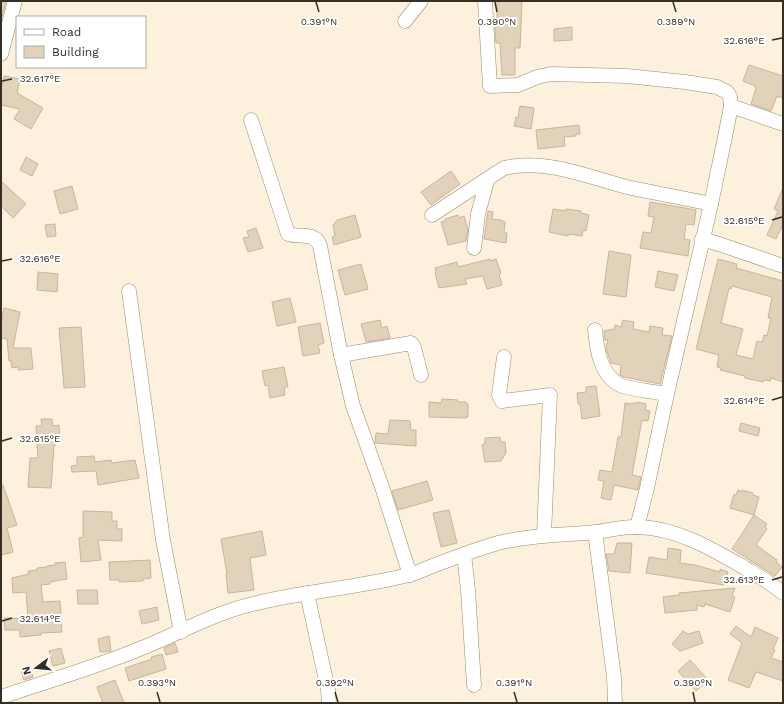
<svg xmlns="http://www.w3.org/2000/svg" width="784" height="704" viewBox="0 0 784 704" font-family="'Work Sans',sans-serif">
	<rect width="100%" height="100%" fill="#fdf0dc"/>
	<g fill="#e2d2ba" stroke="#c5b59d" fill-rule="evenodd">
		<path d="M1 1H6L1 21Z"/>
		<path d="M497 1H522L520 48H515V75H502L500 43H496L495 28V18H497Z"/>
		<path d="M572 27V40L554 41V29Z"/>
		<path d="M749 65 783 76V98L777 96 771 111 751 104 756 88 755 87V86L743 81Z"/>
		<path d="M4 76 20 79 17 93 43 108 31 129 14 119 20 109 1 105V90Z"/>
		<path d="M520 106 534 108 531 129 514 126 516 117 518 118Z"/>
		<path d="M579 125 580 134H576V136L564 137 565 146 538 149 536 130Z"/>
		<path d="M26 157 38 164 32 176 20 170Z"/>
		<path d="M451 171 460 184 431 205 421 192Z"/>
		<path d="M1 181 26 204 13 218 1 206Z"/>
		<path d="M72 186 78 209 60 214 54 191Z"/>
		<path d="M783 188V224L776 239 767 235 778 211 774 209Z"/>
		<path d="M650 202 696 210 694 225 686 224 684 239 690 240 688 256 640 248 643 232 651 233 654 217 648 216Z"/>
		<path d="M553 209 566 211V209L581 211V213L589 215 586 231 583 230 582 236 569 234 568 236 549 232Z"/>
		<path d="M488 211 493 212 492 219 501 220 505 222 504 233H507L506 243 484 239Z"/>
		<path d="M355 215 361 237 334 245 332 237 335 236 333 225 337 220Z"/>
		<path d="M458 215 459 218 464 216 468 229 466 241 448 245 441 222 445 221V219Z"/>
		<path d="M55 224 56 236 47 237 45 225Z"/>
		<path d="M256 228 263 248 248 252 243 238 249 237 247 231Z"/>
		<path d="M609 251 631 255 626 297 603 294Z"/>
		<path d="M490 259V261L496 259 501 273 499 274 502 285 487 289 483 276 465 279 467 284 439 288 435 273 436 272 435 268 457 262 458 267Z"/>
		<path d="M718 259 737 264 736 268 783 281V382L771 378 770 381 764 380 763 382 745 378V376L720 370 721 368 717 367 719 355 696 349ZM732 286 772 297 768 318H771L767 336 764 335 762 342 757 341 753 359 736 355 743 329 721 323 729 288 731 289Z"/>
		<path d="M361 264 368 289 345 295 338 270Z"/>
		<path d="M658 271 678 275 674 291 655 287Z"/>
		<path d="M38 272 58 274 57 292 37 290Z"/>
		<path d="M290 298 296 322 277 326 272 302Z"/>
		<path d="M4 308 20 312 13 348H31L33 369 18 370V367L12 368 11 360 9 361 7 339 1 338V323Z"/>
		<path d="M380 320 382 328 387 326 390 338 366 342 361 324Z"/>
		<path d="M623 320 634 322 633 329 649 332 650 326 663 328 662 335 672 336 660 384 624 377 620 375 621 365 611 363 606 348 608 340H605L604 331 614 329 615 325 621 327Z"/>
		<path d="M320 323 324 343 318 345 320 353 303 356 298 327Z"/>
		<path d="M81 327 85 387 64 388 59 328Z"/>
		<path d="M284 367 288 387H284L285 395 270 398 268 385 265 386 262 371Z"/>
		<path d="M596 386 600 416 582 419 580 404H578L577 393 586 392V387Z"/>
		<path d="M442 399 458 400V402H466V403L468 404V417H466V418L429 417V402L441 403Z"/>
		<path d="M637 402 646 404 645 410 650 411 648 421 642 420 641 425 632 475 641 477 638 490 614 485 611 500 601 498 604 481 598 480 600 470 612 472 618 437H621L625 403 633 404V403H636Z"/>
		<path d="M41 419H52L53 426 59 425 60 443H55V446H54L51 488 28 487 30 458H38L36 426H42Z"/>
		<path d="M390 420 410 421 411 430H416V446L375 443 376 433 388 434Z"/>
		<path d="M741 423 760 428 758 436 739 431Z"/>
		<path d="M500 437 501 442H505L506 453 501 461 485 462 482 445 485 443V438Z"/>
		<path d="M94 456 95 462 111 460 112 463 135 460 139 478 98 485 96 471 72 472 71 466 77 465V457Z"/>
		<path d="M427 481 433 500 398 510 392 491Z"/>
		<path d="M3 485 17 525 7 528 13 552 1 555V486Z"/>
		<path d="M738 490 742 492V490L753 493V495L759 497 754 515 767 524 765 527 767 529 756 545 777 560 776 562 782 567 775 576 732 549 754 515 730 508 734 494 736 495Z"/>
		<path d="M449 510 457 543 441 547 433 513Z"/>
		<path d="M83 511 112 512V521H117V529H122V541L98 540 101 560 81 562 79 538 83 537Z"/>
		<path d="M262 531 266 555 250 558 254 590 228 593 226 574H227L221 539Z"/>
		<path d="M617 543H632L630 573 609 571 606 554H614Z"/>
		<path d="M668 548 681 550 680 563 695 565 720 572V569L728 572 724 585 646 573 649 557 667 560Z"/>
		<path d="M150 560 151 578 143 579V581L119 582V580H110L109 562Z"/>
		<path d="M65 562 67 579 50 582V584L41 585 43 602 60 601 62 632 41 633V635L20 637V630H5L4 618 28 619 26 592 13 593 12 578 29 574 28 571 37 570V568L47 567V566L55 565V563Z"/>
		<path d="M735 588 732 596 735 597 730 612 705 604 704 607 697 605V610L665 613 663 597 679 595V593Z"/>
		<path d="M77 590H97L98 604H78Z"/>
		<path d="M157 607 159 620 142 624 139 611Z"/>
		<path d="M736 626 751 637 755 627 778 638 773 649 775 650 771 658 783 662V681L756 672 749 688 728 680 742 643 730 634Z"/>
		<path d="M683 631 688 634 699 631 703 643 680 651 672 644Z"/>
		<path d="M109 636 111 651 100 652 98 639Z"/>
		<path d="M175 643 178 652 166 655 164 648Z"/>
		<path d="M61 648 65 663 53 666 49 651Z"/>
		<path d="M162 654 166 669 129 681 125 668 152 659 151 657Z"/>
		<path d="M690 660 708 680 696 691 678 671Z"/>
		<path d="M30 668 33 677 24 680 21 671Z"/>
		<path d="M115 680 124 703H103L97 687Z"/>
	</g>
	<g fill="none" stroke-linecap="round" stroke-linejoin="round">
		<defs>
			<g id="minor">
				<path d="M485 1 490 86 518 85 537 77 551 74 627 76 685 82 717 87 727 92 730 97 731 106 725 137 711 204 667 394 647 488 637 527"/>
				<path d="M405 21 421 1"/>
				<path d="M1 54 15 1"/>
				<path d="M731 106 783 124"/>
				<path d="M251 120 288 234C299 238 315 231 320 246L341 355 353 406 382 487 410 575"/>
				<path d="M432 215 504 168C545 158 588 177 627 187 655 193 683 198 711 204"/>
				<path d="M702 239 722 245 783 266"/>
				<path d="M474 248 478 214 487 181"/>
				<path d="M129 291 163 540 181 632"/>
				<path d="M595 330C597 349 600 375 620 385 629 389 655 392 667 394"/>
				<path d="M341 355 411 343 414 347 421 375"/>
				<path d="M504 357 499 395 502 401 550 395 544 535"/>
				<path d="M595 532 614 677 615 703"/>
				<path d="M464 554 468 590 474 685"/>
				<path d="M307 593 328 690 329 703"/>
				<path d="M1 697C48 681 96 667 142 648 179 633 214 613 253 604 304 591 357 588 408 575 417 573 427 568 435 565 456 557 477 549 498 543 530 535 564 535 597 532 610 530 624 526 638 527 677 528 712 549 745 568 758 576 771 583 783 593"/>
			</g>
		</defs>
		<use href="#minor" stroke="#988972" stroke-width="15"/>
		<use href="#minor" stroke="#fff" stroke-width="14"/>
	</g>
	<path fill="none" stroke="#342e24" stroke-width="1.5" d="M316 2 319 12M495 2 497 12M673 2 676 12M772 40 782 38M2 81 12 79M772 220 782 217M2 261 12 259M772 400 782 397M2 441 12 438M772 580 782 577M2 621 12 618M157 692 160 702M335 692 338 702M514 692 517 702M693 692 695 702"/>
	<g font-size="10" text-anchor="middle" fill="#342e24" stroke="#fff" stroke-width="4" stroke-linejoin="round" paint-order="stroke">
		<text x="319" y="25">0.391°N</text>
		<text x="497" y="25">0.390°N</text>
		<text x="676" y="25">0.389°N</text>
		<text x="744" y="44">32.616°E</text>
		<text x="40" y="82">32.617°E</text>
		<text x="744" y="224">32.615°E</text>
		<text x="40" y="262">32.616°E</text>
		<text x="744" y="404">32.614°E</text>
		<text x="40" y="442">32.615°E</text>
		<text x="744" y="583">32.613°E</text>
		<text x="40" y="622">32.614°E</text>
		<text x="157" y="686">0.393°N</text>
		<text x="335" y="686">0.392°N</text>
		<text x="514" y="686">0.391°N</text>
		<text x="693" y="686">0.390°N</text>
	</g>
	<rect width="784" height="704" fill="none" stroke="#342e24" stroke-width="4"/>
	<rect x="16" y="16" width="130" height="52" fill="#ffffff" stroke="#aeaba7"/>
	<rect x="24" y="29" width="20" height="6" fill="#ffffff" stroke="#aeaba7"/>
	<text x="52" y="36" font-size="12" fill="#342e24">Road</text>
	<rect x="24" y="46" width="20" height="12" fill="#e2d2ba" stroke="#aeaba7"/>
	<text x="52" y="56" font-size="12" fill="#342e24">Building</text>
	<g transform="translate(36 668) rotate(254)" stroke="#ffffff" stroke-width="3" paint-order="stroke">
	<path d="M0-3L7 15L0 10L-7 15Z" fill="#342e24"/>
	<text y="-6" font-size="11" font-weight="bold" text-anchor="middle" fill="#342e24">N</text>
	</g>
</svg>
